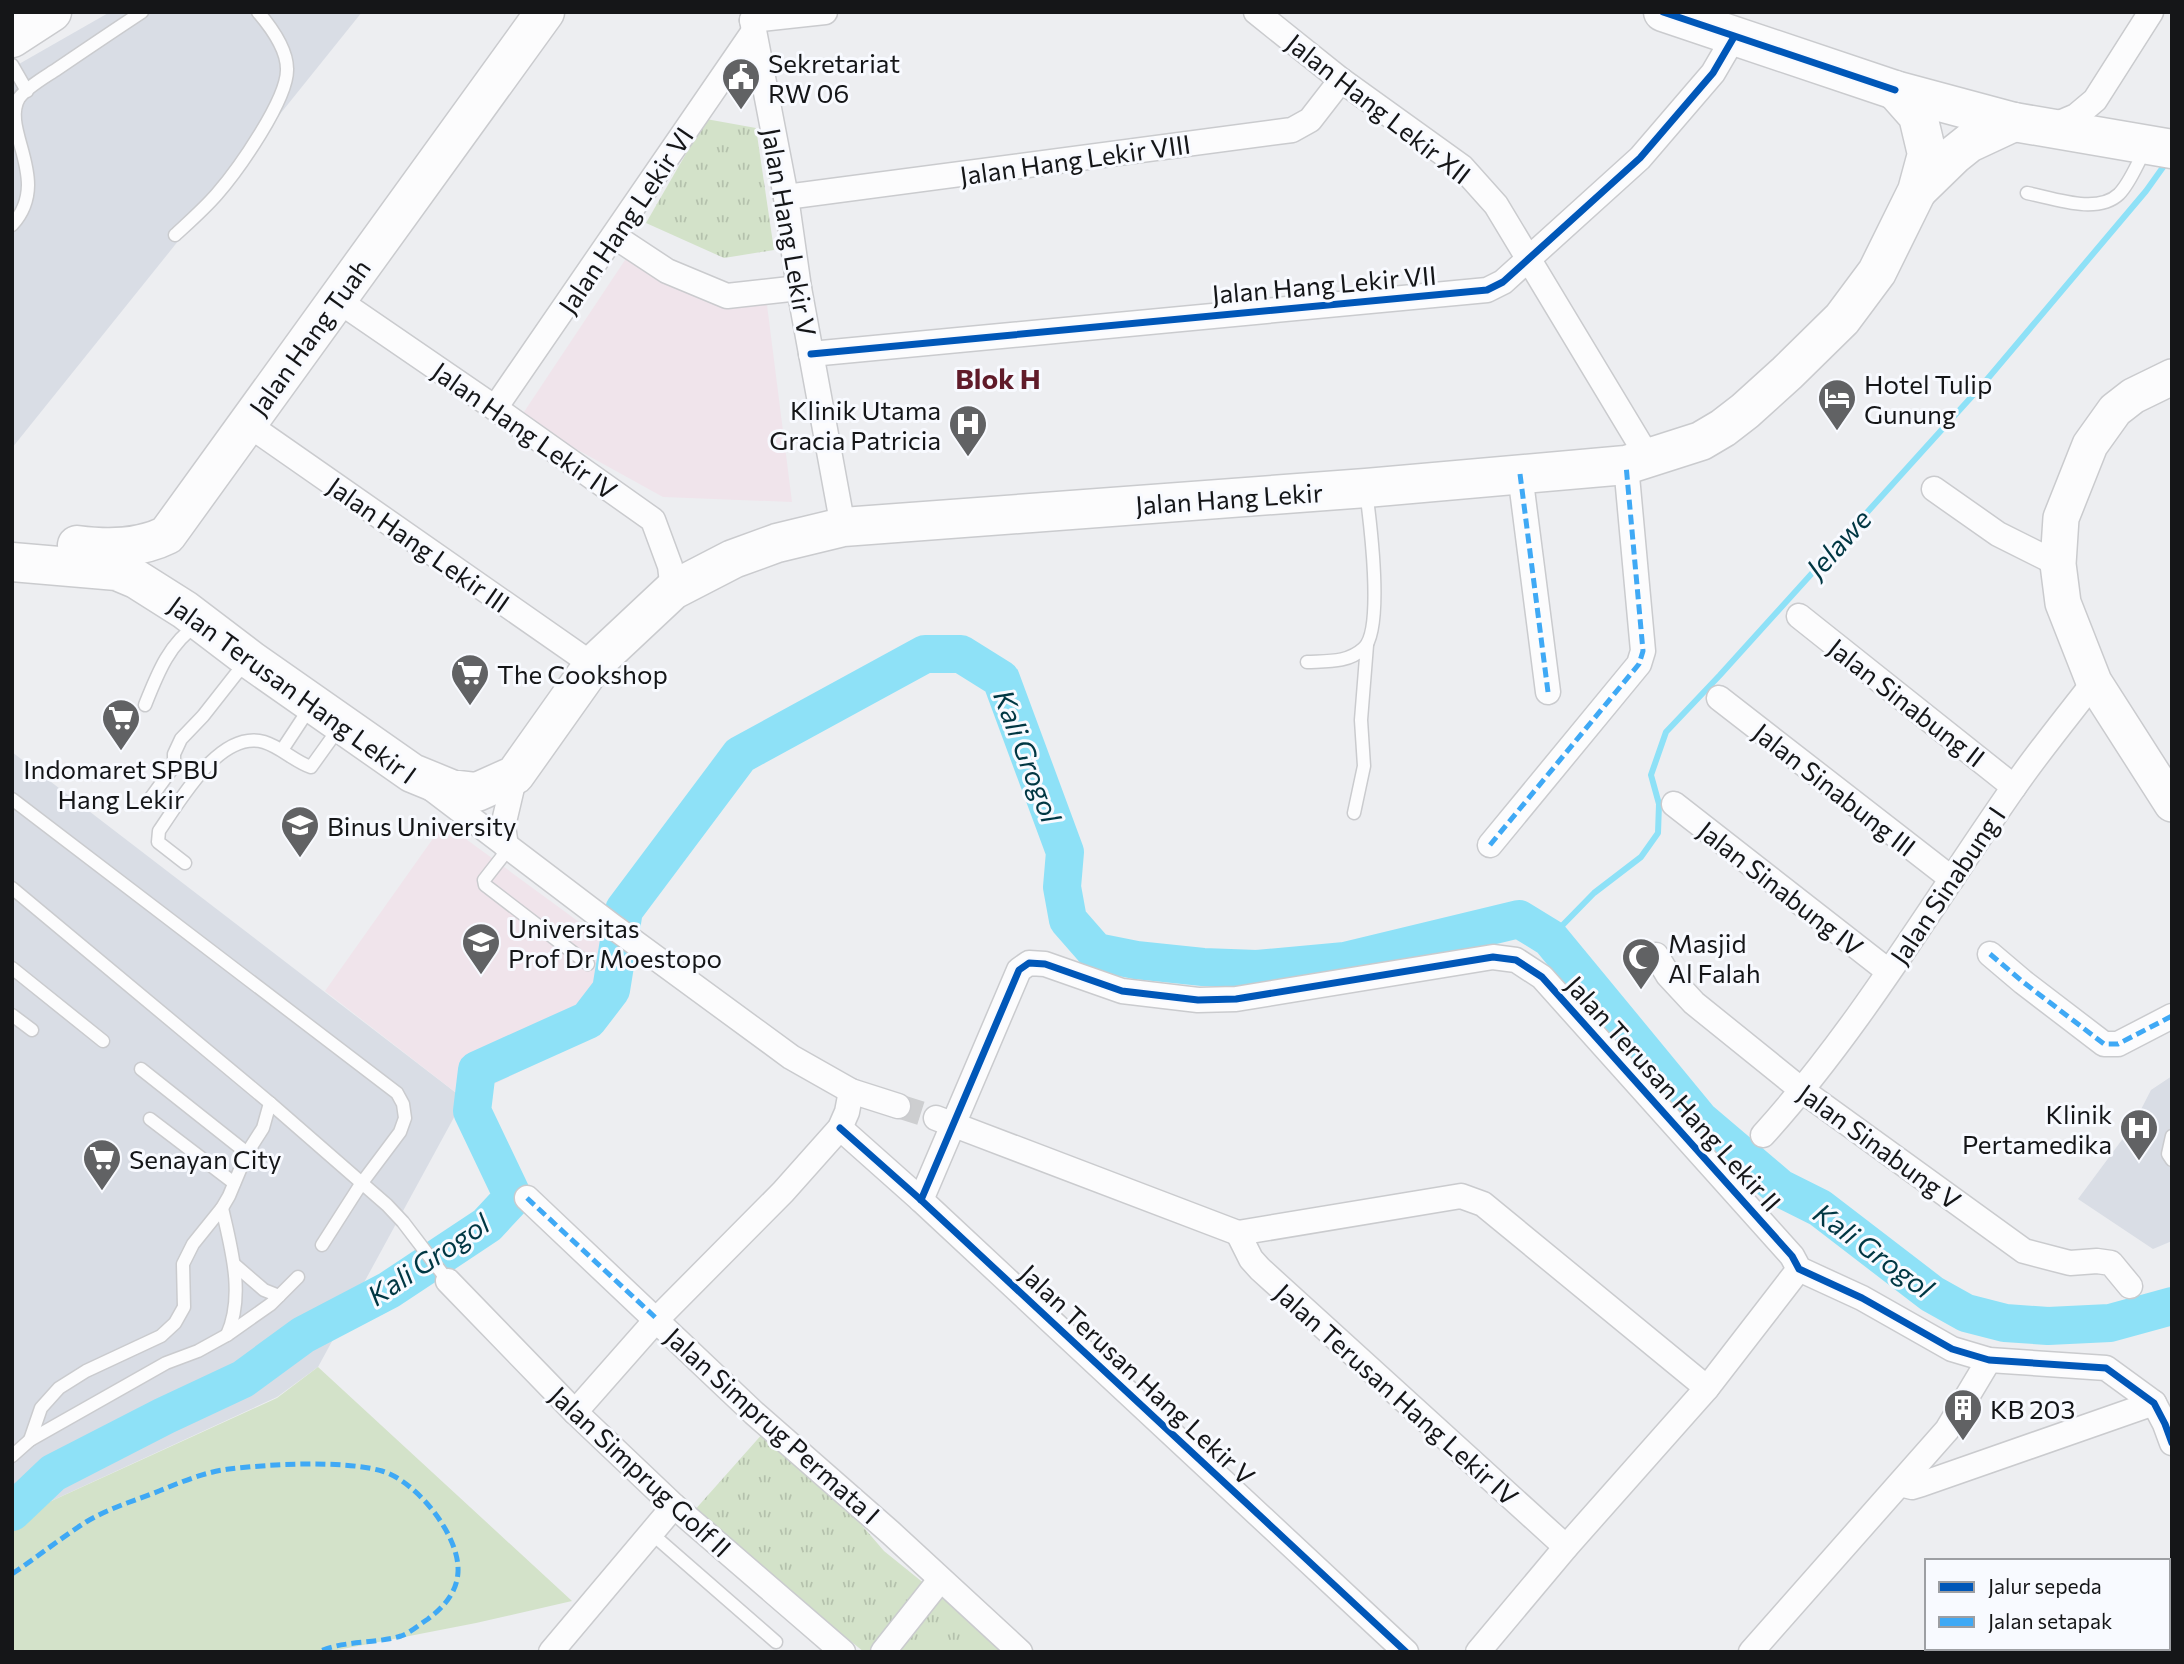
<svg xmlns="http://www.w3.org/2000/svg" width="2184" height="1664" viewBox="0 0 2184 1664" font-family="Commissioner,sans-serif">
	<defs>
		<pattern id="park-tufts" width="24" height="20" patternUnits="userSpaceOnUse" patternTransform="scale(1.75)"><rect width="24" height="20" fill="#d3e2c9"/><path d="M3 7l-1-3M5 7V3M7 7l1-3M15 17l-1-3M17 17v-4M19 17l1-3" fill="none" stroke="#b4c1ac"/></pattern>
	</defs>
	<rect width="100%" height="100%" fill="#edeef1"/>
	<g fill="#d9dde5">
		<path d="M110 12H362L12 448V68Z"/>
		<path d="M12 752 464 1099 318 1367 277 1397 12 1519Z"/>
		<path d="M2172 1076V1241L2153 1249 2078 1199 2133 1125 2151 1090Z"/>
	</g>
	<g fill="#f0e4eb">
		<path d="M631 251 766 297 792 502 663 497 520 418Z"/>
		<path d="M444 823 631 960 614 1016 551 1056 464 1099 325 991Z"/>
	</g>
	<path fill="#d3e2c9" d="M318 1367 572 1601 476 1623 327 1652H12V1519L277 1398Z"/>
	<g fill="url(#park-tufts)">
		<path d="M706 119 756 128 774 250 724 258 646 223Z"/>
		<path d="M764 1432 841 1501 884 1551 1009 1652H864L693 1512Z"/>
	</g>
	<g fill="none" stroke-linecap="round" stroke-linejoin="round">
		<path stroke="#8ee1f7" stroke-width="6" d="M1550 938 1594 893 1641 857 1658 833 1659 804 1651 775 1666 732 1720 675 1984 383 2146 191 2166 163"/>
		<path stroke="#8ee1f7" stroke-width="38" d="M12 1512 53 1473 164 1416 243 1379 303 1335 389 1290 487 1225 513 1197 472 1111 477 1070 588 1020 611 990 624 910 740 755 925 654H961L1001 679 1065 852 1062 887 1068 920 1096 952 1136 960 1203 967 1257 969 1345 961 1519 919 1550 938 1700 1120 1780 1188 1820 1208 1932 1294 1966 1313 2005 1323 2048 1326 2110 1323 2172 1306"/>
		<path stroke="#cdced0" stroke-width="24" stroke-dasharray="24 12" stroke-linecap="butt" d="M898 1106 936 1118"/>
		<defs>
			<g id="lane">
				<path d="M12 65 27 91"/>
				<path d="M2027 193C2053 198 2097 215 2119 194 2130 183 2137 164 2145 150"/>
				<path d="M12 225C53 180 0 130 19 98 27 87 45 77 57 69 85 50 113 31 142 12"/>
				<path d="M175 235C189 222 204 209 217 194 238 170 288 99 287 69 287 49 270 26 258 12"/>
				<path d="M1307 662C1328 661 1348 663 1364 648 1384 628 1370 521 1366 491"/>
				<path d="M145 705C157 675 169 643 197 625"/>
				<path d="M282 750 311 706"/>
				<path d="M12 799 397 1093 403 1104 405 1118 400 1132 361 1184 322 1245"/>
				<path d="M150 799 174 766V754L181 739 203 716 236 674 249 663"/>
				<path d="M1354 813 1364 766 1361 720 1367 645"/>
				<path d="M509 848 484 880 485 885 588 964"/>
				<path d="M185 863 158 842 159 831C180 801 220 729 264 742 281 747 295 762 311 767L339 728"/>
				<path d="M12 888 270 1103 387 1205 403 1222 448 1281"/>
				<path d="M12 968 103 1041"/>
				<path d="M12 1015 32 1030"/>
				<path d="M141 1069 247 1153"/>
				<path d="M150 1119 234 1183"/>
				<path d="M2172 1136 2168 1154 2172 1160"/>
				<path d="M222 1208C231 1248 245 1295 227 1335"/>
				<path d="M235 1265 264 1290 279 1296"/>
				<path d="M30 1440 41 1408 59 1388 86 1371 161 1336 175 1323 184 1307 183 1264 193 1244 222 1208 229 1196 247 1153 263 1128 270 1103"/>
				<path d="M12 1456 30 1440 166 1363 198 1351 227 1335 271 1304 298 1277"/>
				<path d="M651 1533 776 1642"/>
			</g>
			<g id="street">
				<path d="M1256 12 1341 80 1462 167 1496 205 1649 459"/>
				<path d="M752 20 786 197 799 288 843 527"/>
				<path d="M752 20 825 12"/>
				<path d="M2050 127 2076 116 2095 100 2151 12"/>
				<path d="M786 197 1292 130 1310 120 1341 80"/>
				<path d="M614 236 667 271 727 296 799 288"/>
				<path d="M336 299 495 408 653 520 670 566 673 590"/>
				<path d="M811 354 1487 290 1503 282 1640 158 1713 73 1734 37"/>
				<path d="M495 408 754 31"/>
				<path d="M246 423 593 665"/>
				<path d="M1520 474 1548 692"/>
				<path d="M1934 489 1998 534 2058 564"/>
				<path d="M1799 616 2014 787"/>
				<path d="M1719 698 1952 879"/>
				<path d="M432 789 611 925 791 1057 851 1091 898 1106"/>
				<path d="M1674 804 1888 971"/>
				<path d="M1490 845 1639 664 1643 651 1626 465"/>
				<path d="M506 846 503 826 515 775"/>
				<path d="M1990 954 2023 982 2104 1044H2118L2172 1016"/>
				<path d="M1656 955 1668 975 1694 1003 1803 1091 2024 1251 2070 1263 2097 1261 2111 1263 2130 1286"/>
				<path d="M936 1118 1238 1233"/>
				<path d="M840 1128 921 1200 1406 1652"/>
				<path d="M1763 1135C1859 1029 1932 904 2014 787 2039 751 2067 717 2094 682"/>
				<path d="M527 1198 754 1413 891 1533 1020 1652"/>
				<path d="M921 1200 1019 970 1029 963 1045 964 1122 991 1198 1000 1236 999 1493 957 1516 960 1542 977 1792 1256 1799 1269 1862 1298 1952 1349 1989 1360 2106 1368 2154 1403 2165 1424 2172 1443"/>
				<path d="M1238 1233 1461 1196 1483 1204 1707 1388"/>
				<path d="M1238 1233 1251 1259 1260 1269 1566 1547"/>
				<path d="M448 1281 575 1412 674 1506 843 1652"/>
				<path d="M575 1412 657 1319 783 1192 840 1128 847 1112 851 1091"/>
				<path d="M1900 1484 1912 1487 1922 1484 2154 1403"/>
				<path d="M2168 1621 2172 1619"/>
				<path d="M551 1652 674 1506"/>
				<path d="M883 1652 940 1580"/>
				<path d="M1478 1652 1566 1547 1707 1388 1799 1269"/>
				<path d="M1751 1652 1947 1430 1989 1360"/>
				<path d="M2096 1652 2104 1648"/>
			</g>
			<path id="secondary" d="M2172 377 2133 396 2115 410 2090 445 2061 518 2058 564 2063 603 2094 682 2172 804"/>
			<g id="primary">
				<path d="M1663 12 1895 90 2014 122 2172 149"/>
				<path d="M12 38 52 12"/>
				<path d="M1918 190 1954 155 1969 143 2014 122"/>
				<path d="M77 545C108 549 139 549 167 535L545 12"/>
				<path d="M12 562 117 571 136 579 185 610 252 661 412 773 451 789 477 792 515 775 593 665 673 590 733 559 777 543 843 527 1366 488 1626 465 1701 441 1723 428 1745 411 1787 373 1842 319 1877 272 1917 191 1927 154 1918 116 1895 90"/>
			</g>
		</defs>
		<use href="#lane" stroke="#cacbce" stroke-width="15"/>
		<use href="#street" stroke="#cacbce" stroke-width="27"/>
		<use href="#secondary" stroke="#cacbce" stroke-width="38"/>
		<use href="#primary" stroke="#cacbce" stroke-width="41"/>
		<use href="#lane" stroke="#fcfcfd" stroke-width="12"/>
		<use href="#street" stroke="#fcfcfd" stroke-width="24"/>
		<use href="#secondary" stroke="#fcfcfd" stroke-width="35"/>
		<use href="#primary" stroke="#fcfcfd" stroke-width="38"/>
		<g stroke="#3fa9f5" stroke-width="5" stroke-dasharray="10 5" stroke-linecap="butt">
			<path d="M1520 474 1548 692"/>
			<path d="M1490 845 1639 664 1643 651 1626 465"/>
			<path d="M1990 954 2023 982 2104 1044H2118L2172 1016"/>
			<path d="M527 1198 657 1319"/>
			<path d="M12 1574C37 1557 61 1538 86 1522 109 1508 134 1501 159 1491 181 1482 205 1472 229 1469 271 1464 343 1460 382 1471 416 1481 460 1535 458 1572 457 1592 444 1607 428 1619 420 1624 410 1633 401 1636 375 1644 344 1640 318 1652"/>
		</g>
		<defs>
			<g id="cycleway">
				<path d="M1663 12 1895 90"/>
				<path d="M811 354 1487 290 1503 282 1640 158 1713 73 1734 37"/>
				<path d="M840 1128 921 1200 1406 1652"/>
				<path d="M921 1200 1019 970 1029 963 1045 964 1122 991 1198 1000 1236 999 1493 957 1516 960 1542 977 1792 1256 1799 1269 1862 1298 1952 1349 1989 1360 2106 1368 2154 1403 2165 1424 2172 1443"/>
			</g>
		</defs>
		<use href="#cycleway" stroke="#f8faff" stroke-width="11"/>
		<use href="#cycleway" stroke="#0057b8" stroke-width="7"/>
	</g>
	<defs>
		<symbol id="civic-pin" viewBox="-11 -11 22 30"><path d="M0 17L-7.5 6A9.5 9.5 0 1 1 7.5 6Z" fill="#616264" stroke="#f8faff"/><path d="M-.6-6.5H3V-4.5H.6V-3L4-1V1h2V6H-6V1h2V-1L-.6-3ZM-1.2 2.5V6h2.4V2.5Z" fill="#fff"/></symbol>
		<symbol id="hotel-pin" viewBox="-11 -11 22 30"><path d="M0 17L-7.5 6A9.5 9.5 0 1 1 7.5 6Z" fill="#616264" stroke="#f8faff"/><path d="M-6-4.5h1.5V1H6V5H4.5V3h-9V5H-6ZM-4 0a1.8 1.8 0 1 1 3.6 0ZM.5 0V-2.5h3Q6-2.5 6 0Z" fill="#fff"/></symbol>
		<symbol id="hospital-pin" viewBox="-11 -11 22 30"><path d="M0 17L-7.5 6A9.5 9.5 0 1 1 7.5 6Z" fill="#616264" stroke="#f8faff"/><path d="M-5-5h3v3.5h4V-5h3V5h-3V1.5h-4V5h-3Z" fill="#fff"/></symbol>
		<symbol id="supermarket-pin" viewBox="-11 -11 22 30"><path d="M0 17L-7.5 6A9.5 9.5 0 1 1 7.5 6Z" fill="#616264" stroke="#f8faff"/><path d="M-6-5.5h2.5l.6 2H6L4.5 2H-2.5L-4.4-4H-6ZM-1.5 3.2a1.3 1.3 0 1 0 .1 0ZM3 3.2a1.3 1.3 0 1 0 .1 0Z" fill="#fff"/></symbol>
		<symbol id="university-pin" viewBox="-11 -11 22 30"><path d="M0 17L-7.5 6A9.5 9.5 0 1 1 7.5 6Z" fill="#616264" stroke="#f8faff"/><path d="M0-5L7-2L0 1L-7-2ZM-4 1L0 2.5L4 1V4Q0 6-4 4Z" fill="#fff"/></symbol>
		<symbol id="mosque-pin" viewBox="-11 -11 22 30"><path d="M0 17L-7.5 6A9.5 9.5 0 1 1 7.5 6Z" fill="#616264" stroke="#f8faff"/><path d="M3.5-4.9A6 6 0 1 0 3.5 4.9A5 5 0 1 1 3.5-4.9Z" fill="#fff"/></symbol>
		<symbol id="building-pin" viewBox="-11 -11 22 30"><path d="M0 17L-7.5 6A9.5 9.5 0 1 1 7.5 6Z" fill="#616264" stroke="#f8faff"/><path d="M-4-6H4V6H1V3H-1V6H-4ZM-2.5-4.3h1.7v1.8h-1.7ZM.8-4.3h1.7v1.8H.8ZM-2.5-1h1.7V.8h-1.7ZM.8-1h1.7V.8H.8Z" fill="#fff"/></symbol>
	</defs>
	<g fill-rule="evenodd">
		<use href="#civic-pin" x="719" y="55" width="44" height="60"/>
		<use href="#hotel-pin" x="1815" y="376" width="44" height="60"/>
		<use href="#hospital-pin" x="946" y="402" width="44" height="60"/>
		<use href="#supermarket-pin" x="448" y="651" width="44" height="60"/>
		<use href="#supermarket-pin" x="99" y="696" width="44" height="60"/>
		<use href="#university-pin" x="278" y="803" width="44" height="60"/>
		<use href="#university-pin" x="459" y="920" width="44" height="60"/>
		<use href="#mosque-pin" x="1619" y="935" width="44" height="60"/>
		<use href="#hospital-pin" x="2117" y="1106" width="44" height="60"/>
		<use href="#supermarket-pin" x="80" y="1136" width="44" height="60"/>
		<use href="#building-pin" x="1941" y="1386" width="44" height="60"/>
	</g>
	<g text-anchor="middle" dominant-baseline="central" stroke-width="6" stroke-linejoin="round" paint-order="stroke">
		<g font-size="26" fill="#151618" stroke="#f8faff" text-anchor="start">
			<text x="768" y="62">Sekretariat<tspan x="768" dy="30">RW 06</tspan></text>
			<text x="1864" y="383">Hotel Tulip<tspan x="1864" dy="30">Gunung</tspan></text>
			<text x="941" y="409" text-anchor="end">Klinik Utama<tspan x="941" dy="30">Gracia Patricia</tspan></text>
			<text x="497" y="673">The Cookshop</text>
			<text x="121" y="768" text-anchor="middle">Indomaret SPBU<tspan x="121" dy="30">Hang Lekir</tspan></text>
			<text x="327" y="825">Binus University</text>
			<text x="508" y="927">Universitas<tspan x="508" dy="30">Prof Dr Moestopo</tspan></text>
			<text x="1668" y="942">Masjid<tspan x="1668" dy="30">Al Falah</tspan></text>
			<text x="2112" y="1113" text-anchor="end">Klinik<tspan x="2112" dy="30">Pertamedika</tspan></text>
			<text x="129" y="1158">Senayan City</text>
			<text x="1990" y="1408">KB 203</text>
		</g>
		<g font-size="26" fill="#151618" stroke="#f8faff">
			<text transform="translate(1379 108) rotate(38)">Jalan Hang Lekir XII</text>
			<text transform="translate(1075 159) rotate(-8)">Jalan Hang Lekir VIII</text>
			<text transform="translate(625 220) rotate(-56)">Jalan Hang Lekir VI</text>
			<text transform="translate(790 232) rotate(80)">Jalan Hang Lekir V</text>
			<text transform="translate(1324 284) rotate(-5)">Jalan Hang Lekir VII</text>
			<text transform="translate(309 337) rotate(-54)">Jalan Hang Tuah</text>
			<text transform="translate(525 430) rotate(35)">Jalan Hang Lekir IV</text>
			<text transform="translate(1229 498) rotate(-4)">Jalan Hang Lekir</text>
			<text transform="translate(419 544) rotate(35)">Jalan Hang Lekir III</text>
			<text transform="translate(293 689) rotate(36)">Jalan Terusan Hang Lekir I</text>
			<text transform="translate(1907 702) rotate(38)">Jalan Sinabung II</text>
			<text transform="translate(1835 789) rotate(38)">Jalan Sinabung III</text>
			<text transform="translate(1947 885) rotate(-56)">Jalan Sinabung I</text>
			<text transform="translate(1781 888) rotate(38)">Jalan Sinabung IV</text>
			<text transform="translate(1674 1093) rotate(48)">Jalan Terusan Hang Lekir II</text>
			<text transform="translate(1880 1146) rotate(36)">Jalan Sinabung V</text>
			<text transform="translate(1138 1374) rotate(43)">Jalan Terusan Hang Lekir V</text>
			<text transform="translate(1397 1394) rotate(42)">Jalan Terusan Hang Lekir IV</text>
			<text transform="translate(773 1425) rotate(42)">Jalan Simprug Permata I</text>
			<text transform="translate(641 1471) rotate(43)">Jalan Simprug Golf II</text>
		</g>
		<g font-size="28" font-weight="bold" fill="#601b29" stroke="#f8faff">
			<text x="998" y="378">Blok H</text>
		</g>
		<g font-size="28" font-style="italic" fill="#003743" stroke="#f8faff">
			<text transform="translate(1838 543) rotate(-48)">Jelawe</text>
			<text transform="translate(1028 756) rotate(69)">Kali Grogol</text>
			<text transform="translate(1874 1250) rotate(36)">Kali Grogol</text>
			<text transform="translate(428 1259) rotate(-34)">Kali Grogol</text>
		</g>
	</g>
	<rect width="2184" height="1664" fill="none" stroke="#151618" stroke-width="28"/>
	<rect x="1925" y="1559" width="245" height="91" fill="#f8faff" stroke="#9d9fa3" stroke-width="2"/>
	<rect x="1939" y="1582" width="35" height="10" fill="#0057b8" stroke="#9d9fa3" stroke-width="2"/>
	<text x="1988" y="1594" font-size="21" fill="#151618">Jalur sepeda</text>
	<rect x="1939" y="1617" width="35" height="10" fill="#3fa9f5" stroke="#9d9fa3" stroke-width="2"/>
	<text x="1988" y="1629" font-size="21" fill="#151618">Jalan setapak</text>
</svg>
